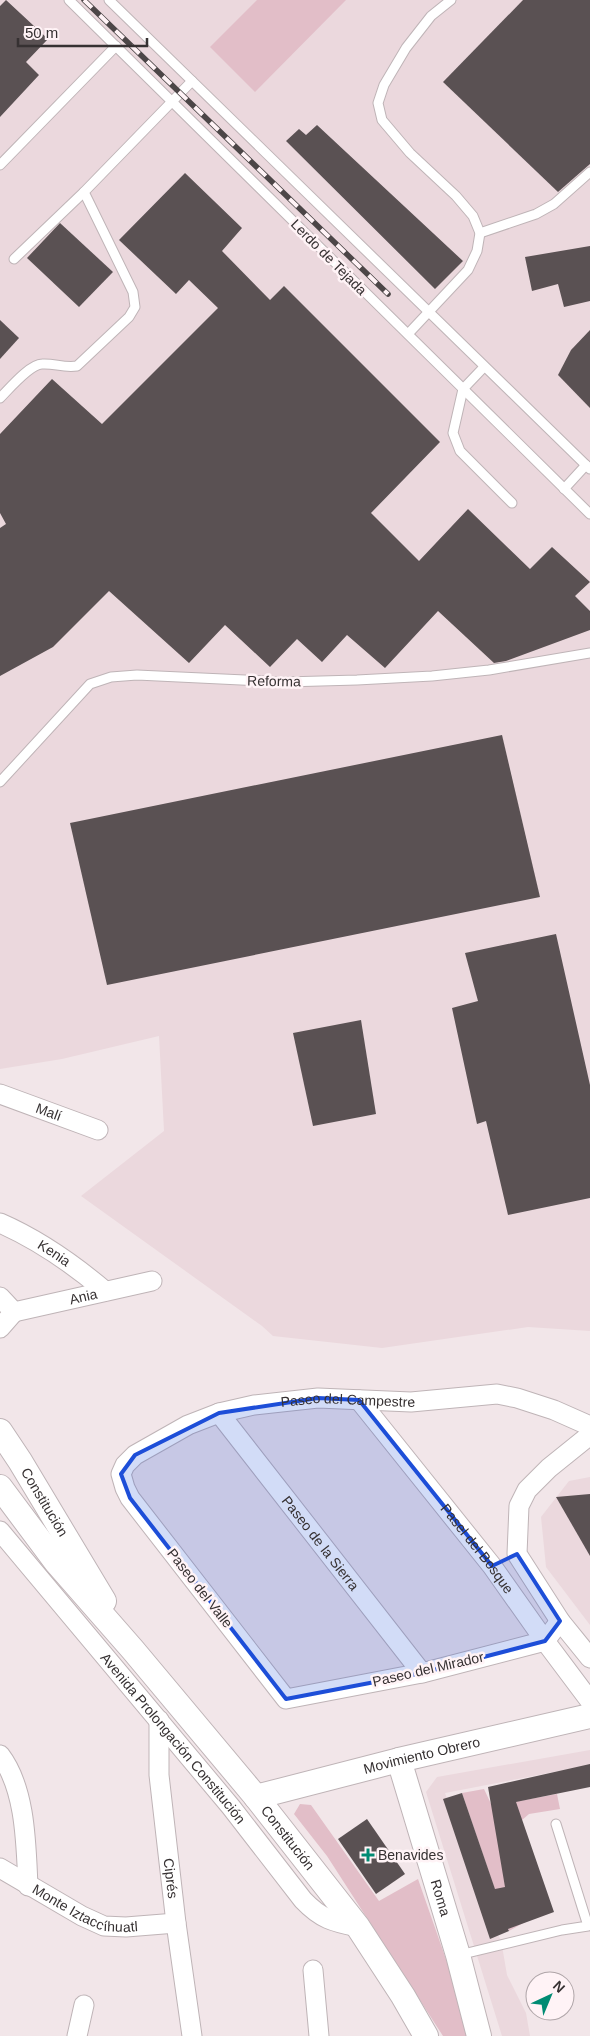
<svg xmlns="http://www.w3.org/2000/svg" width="590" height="2036" viewBox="0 0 590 2036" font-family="Arial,sans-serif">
	<rect width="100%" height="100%" fill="#f2e6e9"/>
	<g fill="#ebd8dd">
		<path d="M0 0H590V1331L528 1327 382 1348 273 1336 262 1326 81 1196 164 1131 159 1036 62 1059 0 1069Z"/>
		<path d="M590 1477V1625L546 1567 541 1517 569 1481Z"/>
		<path d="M590 1750V1765L445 1793 494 1929 501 1940 507 1975 526 2013 530 2036H502L426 1792 437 1777Z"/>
	</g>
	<g fill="#e2bec8">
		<path d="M257 0H346L255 92 210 47Z"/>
		<path d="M484 1789 492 1806 557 1794 560 1809 529 1814 522 1820 497 1830 525 1922 509 1931 462 1793Z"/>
		<path d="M300 1804 311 1805 379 1901 418 1879 464 2011 467 2036H443L327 1856 294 1814Z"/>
	</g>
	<g fill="#5a5153">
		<path d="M6 0 48 39 26 62 39 75 0 117V6Z"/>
		<path d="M523 0H590V164L558 192 443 82Z"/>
		<path d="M317 125 463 261 435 289 286 141 299 129 306 135Z"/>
		<path d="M185 173 242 228 222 251 270 300 284 286 440 442 371 513 419 561 468 509 530 569 552 547 590 582 575 596 590 611V630L506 661 494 663 438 611 385 668 347 635 322 662 297 639 270 667 225 625 189 663 109 591 53 647 0 676V528L6 524 0 513V434L52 379 102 424 218 308 189 280 176 294 119 240Z"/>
		<path d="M60 223 113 272 79 307 27 258Z"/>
		<path d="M590 246V301L564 307 558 284 532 291 525 257Z"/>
		<path d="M0 320 19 338 0 359Z"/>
		<path d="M590 330V408L558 375 571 350Z"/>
		<path d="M502 735 540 897 107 985 70 823Z"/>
		<path d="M556 934 590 1085V1198L508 1215 486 1121 477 1124 452 1008 478 1001 465 953Z"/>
		<path d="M361 1020 376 1114 313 1126 293 1033Z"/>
		<path d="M590 1494V1556L556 1497Z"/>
		<path d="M590 1764V1787L516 1802 554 1912 508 1929 509 1931 490 1939 443 1799 462 1793 495 1889 505 1887 488 1787Z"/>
		<path d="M367 1819 405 1874 376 1894 338 1839Z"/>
	</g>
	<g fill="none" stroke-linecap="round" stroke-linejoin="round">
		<defs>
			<g id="service">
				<path d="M69 0 590 514"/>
				<path d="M109 0 590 469"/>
				<path d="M0 165 116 46"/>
				<path d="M480 233 536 214 554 204 590 172"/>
				<path d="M14 259 84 192"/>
				<path d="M408 334 468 270 477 251 480 233 473 216 456 196 410 153 382 120 378 103 384 85 406 48 431 16 451 0"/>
				<path d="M484 367 463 389 453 433 460 451 512 503"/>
				<path d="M0 398C9 389 30 364 42 364 54 363 63 368 77 366L129 317 135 307 133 292 84 192 192 81"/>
				<path d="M564 489 586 465"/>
				<path d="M0 782 90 684 111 677 137 675 285 682 357 680 432 676 489 670 590 653"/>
				<path d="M459 1955 562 1930 588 1926 556 1824"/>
			</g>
			<g id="minor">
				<path id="s1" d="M0 1094 98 1130"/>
				<path id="s2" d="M0 1223C39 1240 73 1264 105 1291"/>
				<path d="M0 1297 14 1312"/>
				<path id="s3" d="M14 1312 152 1281"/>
				<path d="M0 1328 14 1312"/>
				<path id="s4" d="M359 1400 492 1566 545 1641 590 1701"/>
				<path id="s5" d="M219 1413 422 1673"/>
				<path d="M590 1435 549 1468 527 1490 519 1506 517 1554 560 1621 590 1658"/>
				<path id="s6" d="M0 1531 231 1807 303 1900C321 1919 333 1922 358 1927"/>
				<path id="s7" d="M560 1621 545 1641 422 1673 286 1699 130 1498 125 1488 121 1474 125 1465 135 1455 188 1425 219 1413 254 1405 318 1398 411 1402 497 1394 517 1398 554 1410 590 1426"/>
				<path id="s8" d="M159 1720V1775L176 1923 192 2036"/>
				<path d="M0 1755C26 1789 26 1845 28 1886"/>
				<path id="s9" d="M0 1868 82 1916 104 1926 126 1927 176 1923"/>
				<path d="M313 1970 319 2036"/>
				<path d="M77 2036 84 2005"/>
			</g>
			<g id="tertiary">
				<path id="s10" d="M0 1431 20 1461 104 1601"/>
				<path id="s11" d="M0 1487 56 1562 133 1650 256 1797 358 1927 403 1996 426 2036"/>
				<path id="s12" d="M399 1760 458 1955 479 2036"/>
				<path id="s13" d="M256 1797 399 1760 590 1716"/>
			</g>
		</defs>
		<use href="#service" stroke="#bfb4b7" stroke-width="11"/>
		<use href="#minor" stroke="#bfb4b7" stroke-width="21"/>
		<use href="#tertiary" stroke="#bfb4b7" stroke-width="26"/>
		<use href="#service" stroke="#fff" stroke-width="9"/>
		<use href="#minor" stroke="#fff" stroke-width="19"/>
		<use href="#tertiary" stroke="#fff" stroke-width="24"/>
		<defs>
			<path id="rail" d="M84 0 388 294"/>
		</defs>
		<use href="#rail" stroke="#4c4647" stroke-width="5.5"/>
		<use href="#rail" stroke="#fff3f6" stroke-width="4" stroke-dasharray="11" stroke-linecap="butt"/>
	</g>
	<path fill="#1d4ed8" fill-opacity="0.2" stroke="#1d4ed8" stroke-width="4" stroke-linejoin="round" d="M318 1398 359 1400 492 1566 517 1554 560 1621 545 1641 422 1673 286 1699 130 1498 121 1474 135 1455 219 1413Z"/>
	<path fill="#008b73" stroke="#fff3f6" stroke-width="2" d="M365.5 1847.5h5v5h5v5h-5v5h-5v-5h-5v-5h5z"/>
	<g text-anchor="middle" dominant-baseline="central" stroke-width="5" stroke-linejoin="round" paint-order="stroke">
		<g font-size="14" fill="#363132" stroke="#fff3f6">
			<text transform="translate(329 257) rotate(45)">Lerdo de Tejada</text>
			<text transform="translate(274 681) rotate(1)">Reforma</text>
			<text stroke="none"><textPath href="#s1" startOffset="52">Malí</textPath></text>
			<text stroke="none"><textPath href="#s2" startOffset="62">Kenia</textPath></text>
			<text stroke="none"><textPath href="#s3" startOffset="71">Ania</textPath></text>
			<text stroke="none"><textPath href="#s7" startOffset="819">Paseo del Campestre</textPath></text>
			<text stroke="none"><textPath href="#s10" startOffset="84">Constitución</textPath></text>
			<text stroke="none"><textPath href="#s5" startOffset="165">Paseo de la Sierra</textPath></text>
			<text stroke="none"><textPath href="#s4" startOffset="190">Pasel del Bosque</textPath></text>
			<text transform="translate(200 1588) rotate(52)">Paseo del Valle</text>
			<text transform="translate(428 1669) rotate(-13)">Paseo del Mirador</text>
			<text stroke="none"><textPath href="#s6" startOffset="270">Avenida Prolongación Constitución</textPath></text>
			<text stroke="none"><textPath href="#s13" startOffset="171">Movimiento Obrero</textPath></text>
			<text stroke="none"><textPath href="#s11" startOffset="454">Constitución</textPath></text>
			<text stroke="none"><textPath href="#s8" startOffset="159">Ciprés</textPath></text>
			<text stroke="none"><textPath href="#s12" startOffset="144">Roma</textPath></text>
			<text stroke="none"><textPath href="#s9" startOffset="96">Monte Iztaccíhuatl</textPath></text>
		</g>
		<g font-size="14" fill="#363132" stroke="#fff3f6" text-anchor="start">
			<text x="378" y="1855">Benavides</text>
		</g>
	</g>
	<g transform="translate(550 1996) rotate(44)"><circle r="24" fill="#fff3f6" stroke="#afa5a8"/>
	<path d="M0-4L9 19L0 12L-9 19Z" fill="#008b73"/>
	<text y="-8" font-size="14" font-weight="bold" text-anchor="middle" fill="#363132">N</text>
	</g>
	<path d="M18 38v8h129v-8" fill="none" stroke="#363132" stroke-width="2.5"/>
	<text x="25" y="38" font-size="15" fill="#363132" stroke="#fff3f6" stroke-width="4" paint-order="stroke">50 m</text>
</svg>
